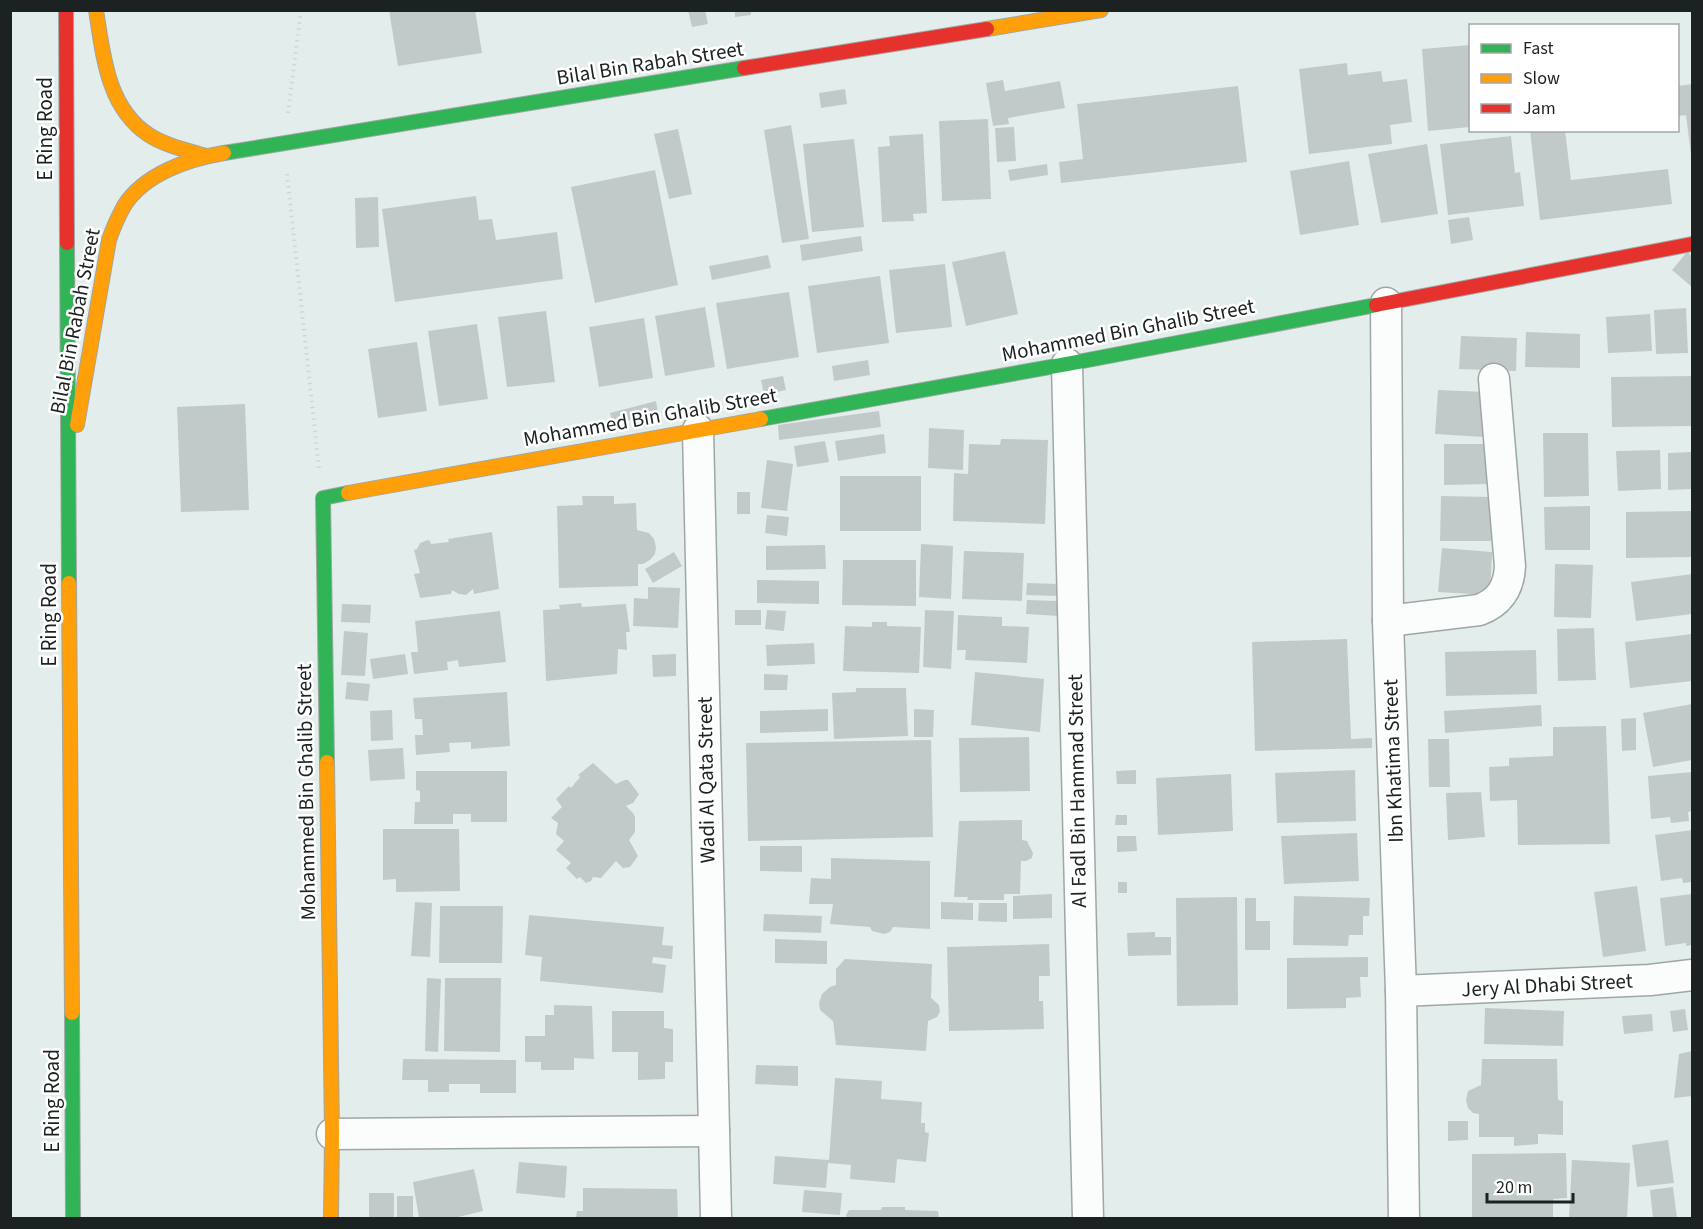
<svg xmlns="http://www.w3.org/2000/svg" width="1703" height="1229" viewBox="0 0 1703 1229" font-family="'Source Sans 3',sans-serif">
	<rect width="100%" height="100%" fill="#e3eeec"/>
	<g fill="#c2cac9">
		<path d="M389 10H475L482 53 398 66Z"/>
		<path d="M688 10H705L708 24 692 27Z"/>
		<path d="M735 10H751V15L735 17Z"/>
		<path d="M1470 45V127L1428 131 1422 49Z"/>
		<path d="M1347 63 1348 75 1381 71 1383 82 1407 79 1412 122 1390 125 1392 144 1309 154 1299 69Z"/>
		<path d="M1003 80 1005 91 1060 81 1065 108 1008 118 1009 124 993 126 986 83Z"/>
		<path d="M1692 84V155H1691L1686 115 1678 116V86Z"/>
		<path d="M1238 86 1247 162 1061 183 1059 162 1083 159 1077 104Z"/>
		<path d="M845 89 847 104 821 108 819 93Z"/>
		<path d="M988 119 991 199 942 201 939 121Z"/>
		<path d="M791 125 809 239 782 243 764 130Z"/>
		<path d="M1014 127 1016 161 997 162 995 128Z"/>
		<path d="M678 129 692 194 669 199 654 134Z"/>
		<path d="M1530 130H1565L1571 180 1668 169 1672 204 1540 220Z"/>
		<path d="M923 134 927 213 913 214 914 221 882 222 878 147 890 146 889 136Z"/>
		<path d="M1511 136 1515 173 1520 172 1524 206 1448 215 1440 144Z"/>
		<path d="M854 139 864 227 812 232 803 144Z"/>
		<path d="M1427 144 1438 214 1381 223 1368 154Z"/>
		<path d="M1349 161 1359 225 1300 235 1290 171Z"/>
		<path d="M1047 164 1048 175 1010 181 1008 170Z"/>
		<path d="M655 170 678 285 595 303 571 187Z"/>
		<path d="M476 196 479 220 492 219 496 240 557 232 563 279 395 302 382 209Z"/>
		<path d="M378 197 379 247 356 248 355 198Z"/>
		<path d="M1469 217 1473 240 1451 244 1448 220Z"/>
		<path d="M861 236 863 251 802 261 800 245Z"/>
		<path d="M1005 251 1018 314 966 326 952 262Z"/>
		<path d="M1687 252 1692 256V287L1672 270Z"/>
		<path d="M768 255 771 268 712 280 709 266Z"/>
		<path d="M945 264 952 327 896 333 889 270Z"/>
		<path d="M880 276 889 343 817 353 808 286Z"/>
		<path d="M789 292 799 357 727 369 716 303Z"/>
		<path d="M705 307 715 367 665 376 655 316Z"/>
		<path d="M1686 308 1688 353 1656 354 1654 310Z"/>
		<path d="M546 311 555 382 507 387 498 317Z"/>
		<path d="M1650 314 1652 351 1608 353 1606 317Z"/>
		<path d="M644 318 653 378 599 387 589 327Z"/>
		<path d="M477 324 488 399 439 406 428 331Z"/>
		<path d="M1526 332 1580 334V368L1525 367Z"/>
		<path d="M1461 336 1517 338 1516 371 1459 369Z"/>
		<path d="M417 342 427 411 378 418 368 349Z"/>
		<path d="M868 360 870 375 834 381 832 366Z"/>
		<path d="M783 376 786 390 764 395 761 380Z"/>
		<path d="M1692 376V426L1612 427 1611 377Z"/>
		<path d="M1438 390 1485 392 1483 437 1435 434Z"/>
		<path d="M656 401 658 413 613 424 610 413Z"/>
		<path d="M245 404 249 510 181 512 177 407Z"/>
		<path d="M879 411 881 427 779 440 778 425Z"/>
		<path d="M929 428 964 430 963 470 928 468Z"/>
		<path d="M1543 433H1588L1589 496 1544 497Z"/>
		<path d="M884 434 886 453 838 461 835 441Z"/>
		<path d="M1001 439 1048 440 1045 524 953 521 954 473 968 474 969 444 1000 445Z"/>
		<path d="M825 441 829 462 797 467 794 446Z"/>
		<path d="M1444 444H1488L1489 484 1444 485Z"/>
		<path d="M1660 450 1661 489 1618 491 1616 451Z"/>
		<path d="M1692 452V489L1668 490V453Z"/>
		<path d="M767 460 793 464 787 511 761 508Z"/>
		<rect x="840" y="476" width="81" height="55"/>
		<rect x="737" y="492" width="13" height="22"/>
		<path d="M582 496H614V504L636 503 637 530 649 533 654 539 656 547 655 554 650 560 643 564H638V586L559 588 557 506 583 505Z"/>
		<path d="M1441 496 1492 497 1491 541H1440Z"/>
		<path d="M1590 506V550H1545L1544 507Z"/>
		<path d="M1692 511V557L1626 558V512Z"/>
		<path d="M767 515 789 517 787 536 765 533Z"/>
		<path d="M492 532 499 589 474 594 473 589 466 595 459 594 452 590 451 594 420 598 414 574 420 573 414 550 417 549 420 543 428 540 430 541 431 544 449 542 448 539Z"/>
		<path d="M921 544 953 546 951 599 919 597Z"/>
		<path d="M825 545 826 569 766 570V546Z"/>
		<path d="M1442 548 1492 552 1490 595 1438 592Z"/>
		<path d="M964 551 1024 553 1022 601 962 599Z"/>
		<path d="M674 552 682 566 653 583 645 569Z"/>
		<path d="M843 560H916V606L842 605Z"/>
		<path d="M1555 564 1593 565 1591 618 1554 617Z"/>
		<path d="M1692 574V614L1636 621 1631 582Z"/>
		<path d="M757 580 819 581V604L757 603Z"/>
		<path d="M1027 583 1058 584 1057 596 1026 595Z"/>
		<path d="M648 587 680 588 678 628 633 626 634 598 648 599Z"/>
		<path d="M1027 600 1059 601V616L1026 614Z"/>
		<path d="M581 603 582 607 626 604 630 632H626L627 650 618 649 617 674 546 681 543 610 560 609 559 605Z"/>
		<path d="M342 604 371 605 370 623 341 622Z"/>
		<rect x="735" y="610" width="26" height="15"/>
		<path d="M767 610 786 611 784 631 765 629Z"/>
		<path d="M925 610 954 611 951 669 923 667Z"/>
		<path d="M500 611 506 662 459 667 458 660 447 662 448 670 414 674 411 652H418L415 621Z"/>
		<path d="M958 615 1002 617V626L1029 627 1027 663 965 660 966 650H957Z"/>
		<path d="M872 622H887V626L921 627 919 673 843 671 845 626 872 627Z"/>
		<path d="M1594 628 1596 680 1558 681 1557 629Z"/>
		<path d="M344 631 368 633 365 676 341 675Z"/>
		<path d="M1692 634V681L1630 688 1625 642Z"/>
		<path d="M1347 639 1351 739 1372 738V748L1255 751 1252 642Z"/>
		<path d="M814 643 815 664 767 666 766 645Z"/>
		<path d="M1536 650 1537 694 1446 696 1445 652Z"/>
		<path d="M405 654 408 674 373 679 370 659Z"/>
		<path d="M676 654V676L653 677 652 655Z"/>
		<path d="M975 672 1044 679 1040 732 971 725Z"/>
		<path d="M764 674 788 675 787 690H764Z"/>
		<path d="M347 682 370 684 368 701 345 699Z"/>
		<path d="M856 688H906L908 736 834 739 832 693 856 692Z"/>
		<path d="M507 692 510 746 471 749V742L449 743 450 752 416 755 415 735H423L422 719H415L413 698Z"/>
		<path d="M1692 704V760L1653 767 1643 713Z"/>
		<path d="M1541 705 1542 726 1445 733 1444 711Z"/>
		<path d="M828 709V731L760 733V711Z"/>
		<path d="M914 709 934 710 933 737H914Z"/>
		<path d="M392 710 393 740 371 741 370 711Z"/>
		<path d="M1636 718V750L1622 751 1621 719Z"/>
		<path d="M1606 726 1610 844 1518 845 1517 800 1490 801 1489 767 1509 766V758L1553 756V727Z"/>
		<path d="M1029 737 1030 791 960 792 959 738Z"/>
		<path d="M1428 739H1449L1450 787H1429Z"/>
		<path d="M931 740 933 837 748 841 746 743Z"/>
		<path d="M403 748 405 779 370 781 368 750Z"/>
		<path d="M593 763 616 784 625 780H628L639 794 633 803 626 806 633 813 635 817V832L629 840 638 856 630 867 623 868 616 861 601 878 593 877 591 881 586 883 580 877 577 879 566 868 571 863 556 850 564 841 556 834 558 823 551 818 562 807 556 799 569 786 571 788 580 777 578 775Z"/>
		<path d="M1136 770V784H1117L1116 771Z"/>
		<path d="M1355 770 1356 821 1277 823 1275 773Z"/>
		<path d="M416 771H507V822H471V814H453V824H414L415 802H420V791L416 790Z"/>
		<path d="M1692 772V811L1688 812 1689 821 1671 823 1670 817 1651 819 1648 776Z"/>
		<path d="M1231 774 1233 831 1158 835 1156 778Z"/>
		<path d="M1481 792 1485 837 1448 840 1446 793Z"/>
		<path d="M1116 815H1127V825H1115Z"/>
		<path d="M1022 820V840L1027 841 1033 853 1032 858 1026 861H1021L1020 894H1004V900H967L968 897H954L959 821Z"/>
		<path d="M383 829H459L460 891 396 892V879L383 880Z"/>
		<path d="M1692 830V882L1683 883 1682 878 1661 881 1655 835Z"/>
		<path d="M1357 833 1359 881 1284 884 1281 836Z"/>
		<path d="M1117 836H1136L1137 851 1117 852Z"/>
		<path d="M760 846H802V872L760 871Z"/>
		<path d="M831 858 930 861V929L893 927 890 932 884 934 872 931 870 927 830 924 833 904H809L811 878 831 879Z"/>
		<rect x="1118" y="882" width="9" height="11"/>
		<path d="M1637 886 1646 951 1603 957 1594 892Z"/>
		<path d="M1052 894V918L1013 919V896Z"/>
		<path d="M1692 894V945L1686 946V943L1665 946 1660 898Z"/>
		<path d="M1294 896 1370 898 1369 916H1363V935H1349L1348 946 1293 945Z"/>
		<path d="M1237 897 1238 1005 1177 1006 1176 898Z"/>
		<path d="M1245 898H1256V921H1270V950H1245Z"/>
		<path d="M415 902 432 903 430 957 411 956Z"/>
		<path d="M941 902 973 903V920L941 919Z"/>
		<path d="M979 903H1007V922L978 921Z"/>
		<path d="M440 906H503L502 963H439Z"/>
		<path d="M764 914 822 916 821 933 763 931Z"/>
		<path d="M529 915 664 927 662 945 673 946 672 959 653 957 652 963 666 965 663 993 540 981 542 957 525 955Z"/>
		<path d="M1155 932V937H1171V955L1128 956 1127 933Z"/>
		<path d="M775 939 827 941V964L775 963Z"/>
		<path d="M1049 944 1050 976H1039V1001H1043L1044 1029 949 1031 947 947Z"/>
		<path d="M1368 957V977H1360L1361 997 1346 998V1008L1287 1009V958Z"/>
		<path d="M845 959 932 964 931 998 939 1005 940 1012 937 1017 928 1021 926 1051 836 1045 833 1021 820 1010 819 1003 822 994 830 987 836 985V969Z"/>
		<path d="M427 978 441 979 438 1052 425 1051Z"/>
		<path d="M445 978H501L500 1052 444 1051Z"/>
		<path d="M554 1005 592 1006 594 1059 574 1058V1070H541V1062H525V1036H545V1015H554Z"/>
		<path d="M1485 1008 1564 1011 1563 1046 1484 1044Z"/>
		<path d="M1685 1009 1688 1030 1673 1032 1670 1011Z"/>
		<path d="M612 1011H664V1028L673 1029V1062H665V1079L638 1080V1052H612Z"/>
		<path d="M1652 1014 1653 1031 1624 1034 1622 1016Z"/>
		<path d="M1692 1051V1096L1674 1098 1679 1054Z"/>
		<path d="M403 1059 516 1060V1093H480V1084H449V1092H428V1080H402Z"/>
		<path d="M1482 1059H1557L1558 1100 1563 1101V1135L1538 1134V1144L1514 1146V1137H1479V1114L1473 1113 1468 1108 1466 1100 1468 1091 1481 1085Z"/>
		<path d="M756 1065 798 1066V1086L755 1084Z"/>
		<path d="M835 1078 882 1081 881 1099 922 1102 921 1123H925V1132L929 1133 926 1162 897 1159 895 1183 850 1179 851 1165 828 1163 826 1188 773 1184 775 1156 829 1160Z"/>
		<path d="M1448 1121H1468V1140L1448 1141Z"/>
		<path d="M1668 1140 1674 1183 1637 1187 1632 1145Z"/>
		<path d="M1566 1153 1567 1198 1553 1199V1218H1472V1154Z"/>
		<path d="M1572 1160 1630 1163 1627 1218H1569Z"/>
		<path d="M519 1162 567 1166 565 1198 516 1193Z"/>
		<path d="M474 1169 483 1211 454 1218H419L413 1182Z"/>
		<path d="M1673 1187 1677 1218H1653L1650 1190Z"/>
		<path d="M583 1188 677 1189 678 1218H576L577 1211H583Z"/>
		<path d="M804 1190 842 1193 840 1215 802 1212Z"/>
		<rect x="369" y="1193" width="25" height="25"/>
		<rect x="397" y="1196" width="16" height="22"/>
		<path d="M882 1207H905V1210L938 1211 939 1218H847L846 1215 849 1210H881Z"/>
	</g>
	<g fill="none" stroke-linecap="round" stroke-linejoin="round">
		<defs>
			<g id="street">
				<path d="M1386 303 1388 621 1401 991 1404 1218"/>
				<path d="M1067 364 1088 1218"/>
				<path d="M698 430 716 1218"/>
				<path d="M1388 621 1479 610C1500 602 1509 588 1510 566L1494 379"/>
				<path d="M1401 991 1650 980 1692 975"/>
				<path d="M332 1134 714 1131"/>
			</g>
			<g id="fast">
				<path d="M224 153 744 68"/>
				<path d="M67 243 69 583"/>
				<path d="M761 419 1067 364 1376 305"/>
				<path d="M327 762 323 498 348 493"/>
				<path d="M72 1013 73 1218"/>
			</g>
			<g id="slow">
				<path d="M96 10C103 54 107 108 149 135 166 146 187 150 206 156"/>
				<path d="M987 29 1101 10"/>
				<path d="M77 425 109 240C113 228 118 217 124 206 144 174 188 159 224 153"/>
				<path d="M348 493 761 419"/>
				<path d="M69 583 72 1013"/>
				<path d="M327 762 332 1134 331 1218"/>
			</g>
			<g id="jam">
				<path d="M66 10 67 243"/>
				<path d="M744 68 987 29"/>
				<path d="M1376 305 1692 244"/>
			</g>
		</defs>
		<use href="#street" stroke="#9fa7a6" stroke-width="33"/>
		<use href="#fast" stroke="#9fa7a6" stroke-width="16"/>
		<use href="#slow" stroke="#9fa7a6" stroke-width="16"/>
		<use href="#jam" stroke="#9fa7a6" stroke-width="16"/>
		<g stroke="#d3d5d5" stroke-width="4" stroke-dasharray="1.5 4.5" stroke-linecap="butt">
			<path d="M288 113 301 10"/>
			<path d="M287 174 319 468"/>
		</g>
		<use href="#street" stroke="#fbfcfc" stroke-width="30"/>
		<use href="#fast" stroke="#30b455" stroke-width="14"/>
		<use href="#slow" stroke="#ff9f0a" stroke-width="14"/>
		<use href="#jam" stroke="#e5322d" stroke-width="14"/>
	</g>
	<g text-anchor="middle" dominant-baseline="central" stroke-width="5" stroke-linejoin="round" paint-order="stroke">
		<g font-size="21" fill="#1b2221" stroke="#fff">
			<text transform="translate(650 63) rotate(-9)">Bilal Bin Rabah Street</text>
			<text transform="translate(45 129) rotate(-90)">E Ring Road</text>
			<text transform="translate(75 321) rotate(-79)">Bilal Bin Rabah Street</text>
			<text transform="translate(1128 330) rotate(-11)">Mohammed Bin Ghalib Street</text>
			<text transform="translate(650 417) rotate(-10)">Mohammed Bin Ghalib Street</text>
			<text transform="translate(49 615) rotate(-90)">E Ring Road</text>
			<text transform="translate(1393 761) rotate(-92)">Ibn Khatima Street</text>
			<text transform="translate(706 780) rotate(-91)">Wadi Al Qata Street</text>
			<text transform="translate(1077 791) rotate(-91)">Al Fadl Bin Hammad Street</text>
			<text transform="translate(306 792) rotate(-91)">Mohammed Bin Ghalib Street</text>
			<text transform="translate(1547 985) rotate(-3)">Jery Al Dhabi Street</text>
			<text transform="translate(52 1101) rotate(-90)">E Ring Road</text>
		</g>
	</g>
	<rect width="1703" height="1229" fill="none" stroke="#1b2221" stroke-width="24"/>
	<rect x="1469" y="24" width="210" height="108" fill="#ffffff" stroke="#a4a7a6" stroke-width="1.5"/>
	<rect x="1481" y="44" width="30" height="9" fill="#30b455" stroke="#a4a7a6" stroke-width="1.5"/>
	<text x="1523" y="54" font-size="18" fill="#1b2221">Fast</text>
	<rect x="1481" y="74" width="30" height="9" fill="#ff9f0a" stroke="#a4a7a6" stroke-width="1.5"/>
	<text x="1523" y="84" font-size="18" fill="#1b2221">Slow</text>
	<rect x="1481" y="104" width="30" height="9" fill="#e5322d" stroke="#a4a7a6" stroke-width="1.5"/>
	<text x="1523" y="114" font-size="18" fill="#1b2221">Jam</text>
	<path d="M1487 1193v9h86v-9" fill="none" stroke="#1b2221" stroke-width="3"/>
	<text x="1496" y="1193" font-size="18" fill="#1b2221" stroke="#ffffff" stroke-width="4.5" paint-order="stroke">20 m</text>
</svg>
